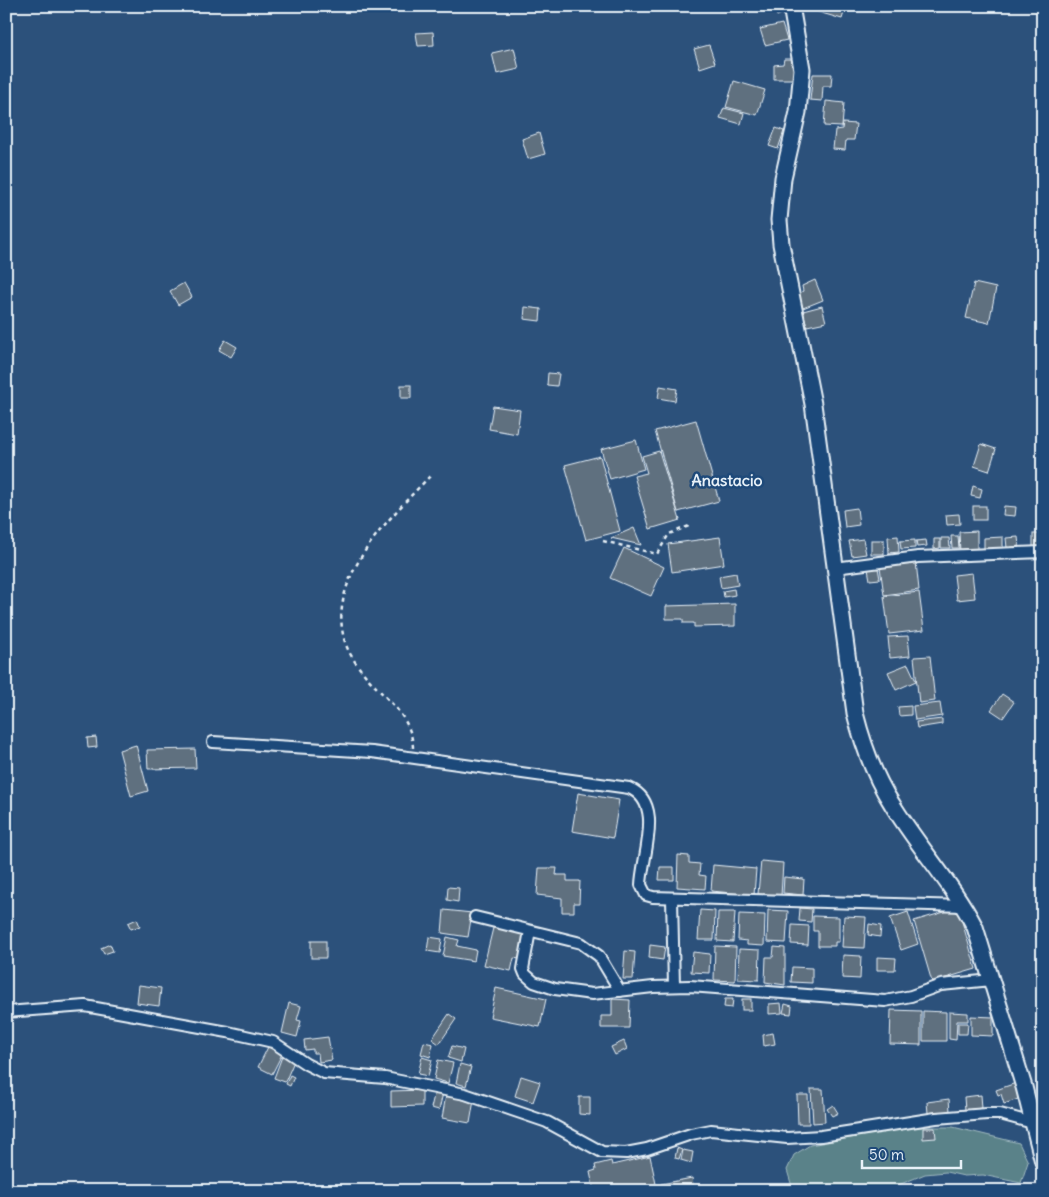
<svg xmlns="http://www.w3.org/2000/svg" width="1049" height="1197" viewBox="0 0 1049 1197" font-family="Delius,sans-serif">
	<rect width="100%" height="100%" fill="#2c517b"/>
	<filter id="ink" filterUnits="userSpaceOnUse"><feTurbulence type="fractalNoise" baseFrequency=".02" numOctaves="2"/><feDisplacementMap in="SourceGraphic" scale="10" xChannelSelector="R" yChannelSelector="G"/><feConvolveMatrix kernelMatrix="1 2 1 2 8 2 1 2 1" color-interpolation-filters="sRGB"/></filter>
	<g filter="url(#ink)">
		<path fill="#5a8289" stroke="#a1bac0" d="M913 1127H953L1019 1143 1028 1162 1021 1183 983 1175 964 1176 946 1172 925 1174 884 1191 793 1190 787 1170 794 1155 810 1145Z"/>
		<g fill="#5e6f7f" stroke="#e8f1f8">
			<path d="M319 6H329L330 10 320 12Z"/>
			<path d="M772 6H788L790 10 777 16Z"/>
			<path d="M798 6H846L842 19Z"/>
			<path d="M782 24 787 40 765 45 760 29Z"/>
			<path d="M433 32 434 45 418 46 416 33Z"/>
			<path d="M709 45 715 63 700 68 694 49Z"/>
			<path d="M514 48 519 69 497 74 492 53Z"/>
			<path d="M784 59H798L800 79H774V65L783 64Z"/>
			<path d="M813 74H832L831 86H823L822 101 810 100Z"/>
			<path d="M734 81 765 90 757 115 726 107Z"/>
			<path d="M826 101 844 103 842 127 824 126Z"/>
			<path d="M724 108 744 113 741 124 720 118Z"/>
			<path d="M843 123 856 124 854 140H846L845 150 833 149 835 130 842 129Z"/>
			<path d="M776 128 784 131 778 149 769 146Z"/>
			<path d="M539 133 545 154 528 159 522 139Z"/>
			<path d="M815 280 823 300 803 308 798 294 803 291 802 286Z"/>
			<path d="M184 283 192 297 178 305 170 291Z"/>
			<path d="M974 283 996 288 989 323 966 318Z"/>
			<path d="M822 306 826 322 807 326 803 311Z"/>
			<path d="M525 307 541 309 540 321 524 319Z"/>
			<path d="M225 340 237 347 231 357 219 350Z"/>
			<path d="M548 373 559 374 557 386 547 385Z"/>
			<rect x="401" y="385" width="10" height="13"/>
			<path d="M660 386 677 389 675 401 658 398Z"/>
			<path d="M493 406 520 410 517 434 489 429Z"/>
			<path d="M696 420 719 501 678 512 655 431Z"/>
			<path d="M636 440 644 469 610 479 601 449Z"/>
			<path d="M981 444 996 449 989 471 974 466Z"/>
			<path d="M659 451 680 520 650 529 634 476 647 473 642 456Z"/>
			<path d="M600 456 620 531 586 540 565 465Z"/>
			<path d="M973 486 982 489 980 498 971 496Z"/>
			<rect x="973" y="506" width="13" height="14"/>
			<path d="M1004 506 1016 507 1015 516 1003 515Z"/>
			<path d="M857 508 859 525 845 527 843 510Z"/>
			<path d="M959 514 960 524 947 525 946 515Z"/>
			<path d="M634 528 641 545 611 538Z"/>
			<path d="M977 531V552H960L959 532Z"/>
			<rect x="1033" y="534" width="10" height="13"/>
			<path d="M898 536 899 552 889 553 888 537Z"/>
			<path d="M951 536H958L959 548H952Z"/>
			<path d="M720 537 724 564 672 572 668 544Z"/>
			<path d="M1003 537V549H984V538Z"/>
			<path d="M1018 537 1019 546 1007 548 1006 538Z"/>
			<path d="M941 538H949L950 548H941Z"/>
			<path d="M863 539 866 554 852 556 849 541Z"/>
			<path d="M934 539H940V548L934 549Z"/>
			<rect x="871" y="540" width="13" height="14"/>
			<path d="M915 540V548L901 549 900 541Z"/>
			<path d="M926 540 927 546 917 547 916 541Z"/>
			<path d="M624 548 664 567 651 596 610 578Z"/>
			<path d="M916 562 919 590 884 595 880 567Z"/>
			<path d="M878 568 880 579 870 580 868 569Z"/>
			<path d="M736 573 738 585 721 588 719 576Z"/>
			<path d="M972 573 975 598 957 600 954 575Z"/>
			<path d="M734 589 735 595 724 597 723 591Z"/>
			<path d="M919 592 924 630 889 634 884 596Z"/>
			<path d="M735 604V626L694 627V623H683V619H666V606Z"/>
			<path d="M908 636 910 656 890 658 888 637Z"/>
			<path d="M930 656 935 701 919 703 914 657Z"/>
			<path d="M908 664 916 681 896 690 888 672Z"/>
			<path d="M1002 694 1014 702 1003 718 991 710Z"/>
			<path d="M940 703 942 716 915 720 913 706Z"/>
			<path d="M911 706V715L899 716 898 707Z"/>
			<path d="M942 719V724L917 728 916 722Z"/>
			<path d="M96 737 97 747 88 748 87 738Z"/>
			<path d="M136 745 148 791 131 796 119 750Z"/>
			<path d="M195 749 196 768 148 769 147 750Z"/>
			<path d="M578 793 619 800 613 838 572 831Z"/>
			<path d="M678 855 689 856V863L700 864 699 875 706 876 705 889 677 887Z"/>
			<path d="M761 861 783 863 781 896 758 894Z"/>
			<path d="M713 865 756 869 754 895 711 891Z"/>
			<path d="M660 867H674V880H659Z"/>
			<path d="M539 868H557L556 875H567V881H580L579 903H574V912H562V898L537 895Z"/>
			<path d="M784 877 804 879 803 895 783 893Z"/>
			<path d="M448 887 459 888 458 902 447 900Z"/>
			<path d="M800 908 812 909 811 922 799 921Z"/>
			<path d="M958 908 976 969 932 982 914 921Z"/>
			<path d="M444 910 472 913 468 937 442 933Z"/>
			<path d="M700 910 715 911 714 940H698Z"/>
			<path d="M768 910 788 911 786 943 767 942Z"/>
			<path d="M718 912H735L733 942 717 941Z"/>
			<path d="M908 912 918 944 901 950 890 918Z"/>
			<path d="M739 914 765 915 764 946 747 945V941L738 940Z"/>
			<path d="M813 916 839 917V942H835V946H818V931H813Z"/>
			<path d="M844 916 866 917 864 948 842 947Z"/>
			<path d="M137 919 140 926 131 929 128 923Z"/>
			<path d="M494 924 528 931 524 948 521 947 519 959 514 958 511 971 484 965Z"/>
			<path d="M869 924 881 926 880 937 868 935Z"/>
			<path d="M792 925 809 926 808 945 791 944Z"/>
			<path d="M429 937 442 939 440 953 427 951Z"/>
			<path d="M447 937 459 940 457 946 476 950 474 961 443 956Z"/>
			<rect x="311" y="941" width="15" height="17"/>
			<path d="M110 944 113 951 104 954 101 948Z"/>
			<path d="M650 945 665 947 663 960 649 958Z"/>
			<path d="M715 946 736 947 735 981 714 980Z"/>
			<path d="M774 947 785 948V985L765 982 766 957H773Z"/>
			<path d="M739 949 760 950 759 980 738 979Z"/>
			<path d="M625 951 635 952 633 979H623Z"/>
			<path d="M693 952 710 954 709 973 691 972Z"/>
			<path d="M843 955 861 956 860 979 842 978Z"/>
			<path d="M877 957 896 958 895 970H877Z"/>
			<path d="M792 967 812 968V983L791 982Z"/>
			<path d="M139 985 161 988 159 1006 137 1003Z"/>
			<path d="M496 988 546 999 540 1027 490 1017Z"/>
			<path d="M612 999 630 1000 629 1028H601V1016H612Z"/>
			<path d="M725 999H733L732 1008 724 1007Z"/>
			<rect x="742" y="999" width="9" height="11"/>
			<path d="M289 1003 301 1006 297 1020 301 1021 297 1037 282 1033Z"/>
			<path d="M781 1003 782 1013 769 1014V1004Z"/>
			<path d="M785 1004 792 1006 791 1014 783 1013Z"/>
			<path d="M891 1010 921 1011V1045L890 1044Z"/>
			<path d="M923 1011 946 1012V1041H923Z"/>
			<path d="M949 1012 968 1013V1021H957L956 1040 949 1039Z"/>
			<path d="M449 1014 456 1019 439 1044 432 1039Z"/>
			<path d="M971 1016 993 1017V1036L971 1035Z"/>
			<path d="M958 1023H968L967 1034H958Z"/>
			<path d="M773 1033 775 1044 764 1046 763 1035Z"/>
			<path d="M328 1037 332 1060 319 1062 318 1053H313V1049L305 1050 304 1040Z"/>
			<path d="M624 1041 627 1049 615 1055 611 1047Z"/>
			<path d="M424 1042 433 1044 430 1057 421 1054Z"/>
			<path d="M452 1046 464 1049 461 1062 448 1058Z"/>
			<path d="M268 1047 282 1054 272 1074 258 1067Z"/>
			<path d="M283 1054 295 1059 285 1082 274 1078Z"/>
			<path d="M422 1057 432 1060 428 1076 418 1074Z"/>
			<path d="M438 1060 453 1063 448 1083 434 1079Z"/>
			<path d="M460 1064 471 1067 466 1086 456 1083Z"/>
			<path d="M290 1075 294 1077 290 1086 286 1084Z"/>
			<path d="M521 1076 540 1082 533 1102 515 1096Z"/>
			<path d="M1016 1083 1021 1098 1004 1104 1001 1094 998 1095 996 1090Z"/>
			<path d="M811 1089H823L825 1122 813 1123Z"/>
			<path d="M422 1090V1106L391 1107V1091Z"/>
			<path d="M435 1091 443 1093 439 1110 431 1108Z"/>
			<path d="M446 1095 474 1100 470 1123 442 1118Z"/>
			<path d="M797 1095H808L809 1124H798Z"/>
			<path d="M981 1095 982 1108 965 1110 964 1097Z"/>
			<path d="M579 1097H590V1115L579 1114Z"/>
			<path d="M949 1099 950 1111 928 1113 927 1102Z"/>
			<path d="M833 1105 838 1113 832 1116 827 1109Z"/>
			<path d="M923 1128H935L936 1138 923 1139Z"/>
			<path d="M677 1148 682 1150 679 1159 675 1158Z"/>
			<path d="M683 1150 693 1152 691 1163 681 1160Z"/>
			<path d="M650 1156 656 1184 625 1191H594L590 1172 596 1170 595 1165 611 1161 612 1165Z"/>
			<path d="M692 1178 694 1191H662L661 1184Z"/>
		</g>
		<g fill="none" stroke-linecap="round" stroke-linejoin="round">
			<defs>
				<g id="street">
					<path d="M835 568 918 557 1043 552"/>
					<path d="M213 742 372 752 629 788C665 803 642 855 641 885L646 895 653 897 964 906"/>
					<path d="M672 899 674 986"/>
					<path d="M475 917 581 943 599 956 620 991"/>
					<path d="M530 931 523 969 525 974 534 982 555 989 592 994 653 987 690 986 885 1001 911 996 941 985 992 980"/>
					<path d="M6 1012 85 1006 228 1032 273 1042 306 1064 324 1073 385 1078 465 1094 547 1122 602 1152 626 1153 647 1149 691 1134 711 1130 787 1138 821 1136 936 1118 987 1114H1000L1033 1123"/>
				</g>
				<path id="secondary" d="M791 6 802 69 798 112 783 178 779 220 781 244 813 404 855 713C863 745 874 776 892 804 918 847 952 883 975 927L1024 1087 1043 1162"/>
			</defs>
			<use href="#street" stroke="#e8f1f8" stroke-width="14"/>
			<use href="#secondary" stroke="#e8f1f8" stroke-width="19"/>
			<g stroke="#e8f1f8" stroke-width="2.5" stroke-dasharray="4 4" stroke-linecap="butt">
				<path d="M603 541 657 554 669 534 689 526"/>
				<path d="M413 748C412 720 392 704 374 685 363 673 352 660 346 645 323 580 390 518 430 476"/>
			</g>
			<use href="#street" stroke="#1f4a7a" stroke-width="10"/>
			<use href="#secondary" stroke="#1f4a7a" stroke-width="15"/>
		</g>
	</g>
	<g text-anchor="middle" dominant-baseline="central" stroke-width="5" stroke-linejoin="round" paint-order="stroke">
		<g font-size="16" font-weight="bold" fill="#e8f1f8" stroke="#1f4a7a">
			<text x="727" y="480">Anastacio</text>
		</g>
	</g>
	<rect width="1049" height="1197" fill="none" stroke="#1f4a7a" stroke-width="25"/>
	<rect x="12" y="12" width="1024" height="1172" fill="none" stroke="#e8f1f8" stroke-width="2" filter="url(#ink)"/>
	<path d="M862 1160v8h99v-8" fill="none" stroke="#e8f1f8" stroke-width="2.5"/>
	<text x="869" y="1160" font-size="15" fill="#e8f1f8" stroke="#1f4a7a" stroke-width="4" paint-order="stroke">50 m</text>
</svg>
